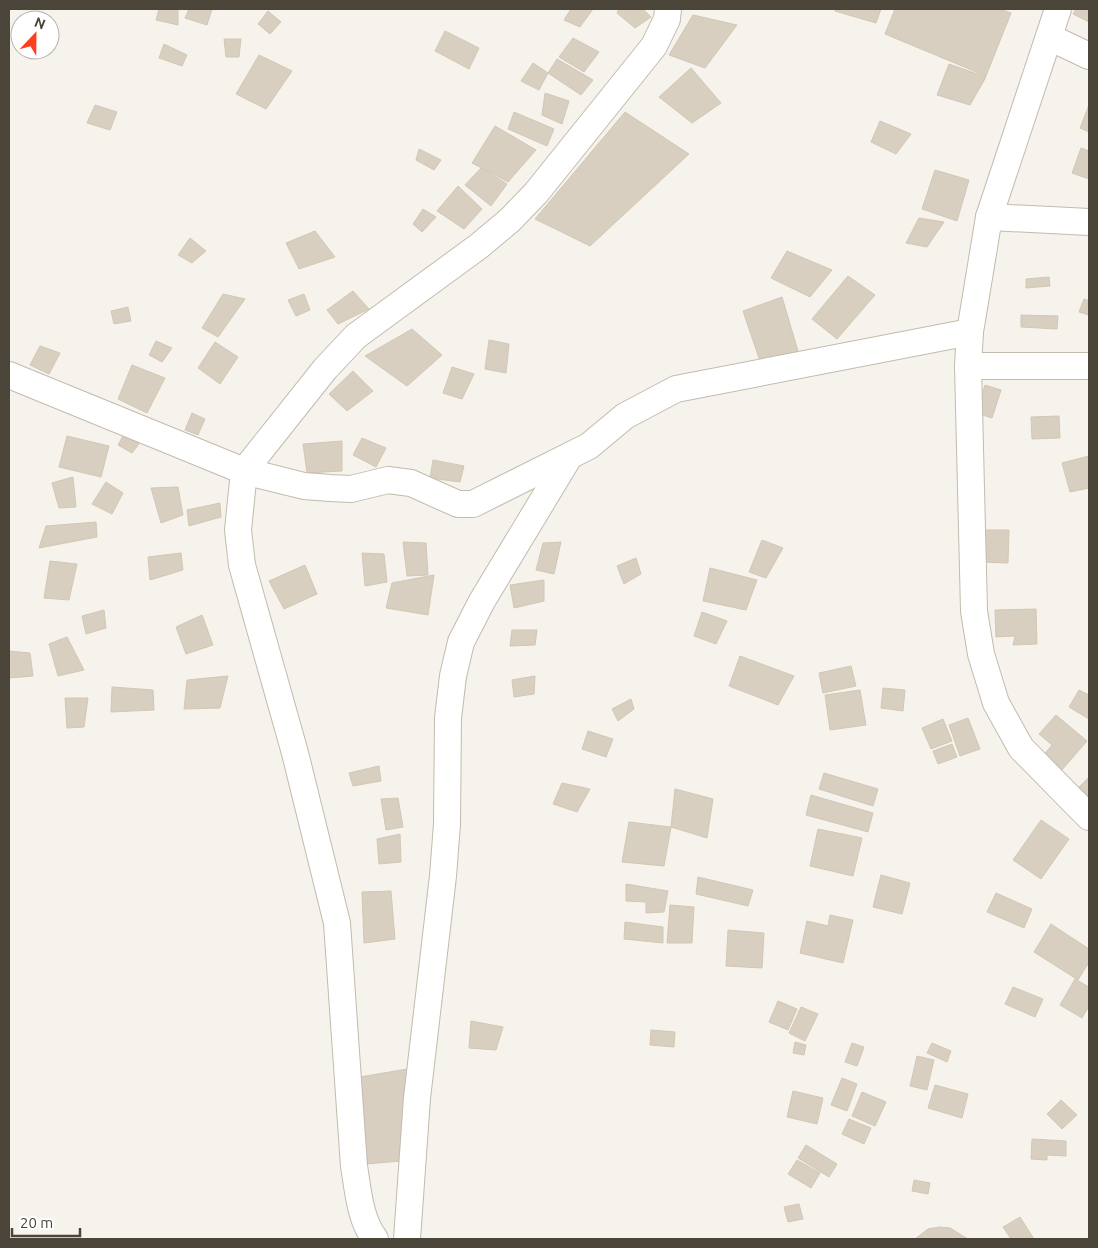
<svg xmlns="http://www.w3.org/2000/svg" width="1098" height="1248" viewBox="0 0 1098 1248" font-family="Ubuntu,sans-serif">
	<rect width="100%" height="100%" fill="#f6f3ec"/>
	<g fill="#d8cfc1" stroke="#d3c7b4">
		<path d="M159 9H178V25L156 20Z"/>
		<path d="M189 9H212L207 25 185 18Z"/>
		<path d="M571 9H593L580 27 564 20Z"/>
		<path d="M619 9H643L651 17 635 28 617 13Z"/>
		<path d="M836 9H881L876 23 835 11Z"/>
		<path d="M895 9H1000L1011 13 986 76 885 34Z"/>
		<path d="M1076 9H1089V22L1073 14Z"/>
		<path d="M268 11 281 22 270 34 258 24Z"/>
		<path d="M693 15 737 25 705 68 669 55Z"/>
		<path d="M445 31 479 48 469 69 435 51Z"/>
		<path d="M573 38 599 52 584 72 559 57Z"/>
		<path d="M224 39H241L239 57H226Z"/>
		<path d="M164 44 187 55 182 66 159 58Z"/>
		<path d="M259 55 292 71 266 109 236 94Z"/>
		<path d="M557 59 593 80 581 95 548 73Z"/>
		<path d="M533 63 548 73 539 90 521 81Z"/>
		<path d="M949 64 986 77 970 105 937 95Z"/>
		<path d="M691 68 721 103 692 123 659 97Z"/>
		<path d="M545 93 569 101 562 124 542 115Z"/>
		<path d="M95 105 117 112 110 130 87 123Z"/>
		<path d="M1089 105V132L1080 128Z"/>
		<path d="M514 112 554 129 547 146 508 129Z"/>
		<path d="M625 112 689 154 590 246 535 219Z"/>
		<path d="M880 121 911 134 896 154 871 142Z"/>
		<path d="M495 126 536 150 508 182 472 163Z"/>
		<path d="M1081 148 1089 151V179L1072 173Z"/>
		<path d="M419 149 441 160 434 170 416 160Z"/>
		<path d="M481 168 507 184 491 206 465 185Z"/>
		<path d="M935 170 969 180 957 221 922 209Z"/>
		<path d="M458 186 482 209 464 229 437 211Z"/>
		<path d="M423 209 436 217 422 232 413 224Z"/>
		<path d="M919 218 944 222 927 247 906 243Z"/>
		<path d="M315 231 335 257 299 269 286 243Z"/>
		<path d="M190 238 206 251 192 263 178 255Z"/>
		<path d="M787 251 832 270 810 297 771 278Z"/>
		<path d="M848 276 875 295 837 339 812 319Z"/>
		<path d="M1049 277 1050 286 1026 288V279Z"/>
		<path d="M353 291 369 309 338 324 327 310Z"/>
		<path d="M223 294 245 299 218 337 202 328Z"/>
		<path d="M304 294 310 310 296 316 288 300Z"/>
		<path d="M782 297 801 361 762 367 743 311Z"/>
		<path d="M1084 299 1089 301V315L1079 312Z"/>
		<path d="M128 307 131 321 114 324 111 311Z"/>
		<path d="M1021 315 1058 316 1057 329 1021 327Z"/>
		<path d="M412 329 442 355 407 386 365 356Z"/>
		<path d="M489 340 509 344 506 373 485 369Z"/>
		<path d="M156 341 172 348 162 362 149 355Z"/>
		<path d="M215 342 238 357 220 384 198 368Z"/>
		<path d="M40 346 60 353 49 374 30 365Z"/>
		<path d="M132 365 165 378 147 413 118 399Z"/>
		<path d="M452 367 474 374 462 399 443 393Z"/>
		<path d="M353 371 373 391 347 411 329 394Z"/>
		<path d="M985 385 1001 390 992 418 976 413Z"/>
		<path d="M192 413 205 419 198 435 185 430Z"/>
		<path d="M1059 416 1060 438 1032 439 1031 417Z"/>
		<path d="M124 434 139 444 132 453 118 445Z"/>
		<path d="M67 436 109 446 101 477 59 467Z"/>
		<path d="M362 438 386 448 376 467 353 455Z"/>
		<path d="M342 441V471L307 473 303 444Z"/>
		<path d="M1089 456V488L1070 492 1062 463Z"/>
		<path d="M433 460 464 466 460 482 430 478Z"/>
		<path d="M73 477 76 507 59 508 52 483Z"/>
		<path d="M106 482 123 493 112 514 92 504Z"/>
		<path d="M178 487 183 515 161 523 151 488Z"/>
		<path d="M220 503 221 517 189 526 187 510Z"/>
		<path d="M96 522 97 537 39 548 46 526Z"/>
		<path d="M981 530H1009L1008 563 980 562Z"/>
		<path d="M762 540 783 548 766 578 749 572Z"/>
		<path d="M403 542 426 543 428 575 407 576Z"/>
		<path d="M561 542 554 574 536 570 543 543Z"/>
		<path d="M181 553 183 570 150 580 148 557Z"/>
		<path d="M362 553 384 554 387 582 365 586Z"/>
		<path d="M636 558 641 574 624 584 617 566Z"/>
		<path d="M50 561 77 564 69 600 44 598Z"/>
		<path d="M305 565 317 594 284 609 269 581Z"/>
		<path d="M710 568 757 580 746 610 703 601Z"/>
		<path d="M434 575 428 615 386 608 392 583Z"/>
		<path d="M544 580V601L514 608 510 585Z"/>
		<path d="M1036 609 1037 644 1013 645 1015 636 996 637 995 610Z"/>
		<path d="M104 610 106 628 86 634 82 616Z"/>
		<path d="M702 612 727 621 716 644 694 636Z"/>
		<path d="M202 615 213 645 186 654 176 627Z"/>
		<path d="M512 630H537L535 645 510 646Z"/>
		<path d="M67 637 84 670 58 676 49 644Z"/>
		<path d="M9 651 30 653 33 676 9 678Z"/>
		<path d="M740 656 794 676 778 705 729 686Z"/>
		<path d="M851 666 856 686 823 693 819 673Z"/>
		<path d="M228 676 220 708 184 709 187 680Z"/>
		<path d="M535 676 534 694 514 697 512 680Z"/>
		<path d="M112 687 153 690 154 710 111 712Z"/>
		<path d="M883 688 905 690 903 711 881 708Z"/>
		<path d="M860 690 866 725 830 730 825 695Z"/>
		<path d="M1079 690 1089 695V719L1069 707Z"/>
		<path d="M65 698H88L84 727 67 728Z"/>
		<path d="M631 699 634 709 618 721 612 709Z"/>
		<path d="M1056 715 1087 741 1061 771 1043 756 1052 745 1039 734Z"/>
		<path d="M968 718 980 749 960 756 949 725Z"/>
		<path d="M943 719 952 741 931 749 922 728Z"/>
		<path d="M588 731 613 739 606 757 582 749Z"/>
		<path d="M952 744 957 757 938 764 933 751Z"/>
		<path d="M379 766 381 781 353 786 349 773Z"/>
		<path d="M824 773 878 789 873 806 819 789Z"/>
		<path d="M1089 777V797L1079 787Z"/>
		<path d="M562 783 590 789 577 812 553 804Z"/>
		<path d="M675 789 713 799 707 838 671 827Z"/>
		<path d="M811 795 873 813 868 832 806 815Z"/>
		<path d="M398 798 403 827 386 830 381 799Z"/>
		<path d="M1041 820 1069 839 1041 879 1013 860Z"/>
		<path d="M629 822 671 827 664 866 622 862Z"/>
		<path d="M818 829 862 838 853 876 810 866Z"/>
		<path d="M400 834 401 862 379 864 377 839Z"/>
		<path d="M881 875 910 883 902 914 873 907Z"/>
		<path d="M698 877 753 890 748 906 696 894Z"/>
		<path d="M626 884 668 891 664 912 646 913V902L626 901Z"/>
		<path d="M391 891 395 939 364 943 362 892Z"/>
		<path d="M996 893 1032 909 1024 928 987 912Z"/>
		<path d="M670 905 694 907 692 943H667Z"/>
		<path d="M830 915 853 920 843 963 800 953 807 921 828 926Z"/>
		<path d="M625 922 663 927V943L624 939Z"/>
		<path d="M1051 924 1089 949V962L1078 980 1034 952Z"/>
		<path d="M728 930 764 933 762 968 726 966Z"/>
		<path d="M1075 979 1089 987V1006L1082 1018 1060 1005Z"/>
		<path d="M1013 987 1043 999 1035 1017 1005 1004Z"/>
		<path d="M778 1001 797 1009 788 1030 769 1022Z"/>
		<path d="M801 1007 818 1014 805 1041 789 1033Z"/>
		<path d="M471 1021 503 1027 496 1050 469 1048Z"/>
		<path d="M651 1030 675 1032 674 1047 650 1045Z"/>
		<path d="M795 1042 806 1045 804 1055 793 1053Z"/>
		<path d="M852 1043 864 1047 857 1066 845 1062Z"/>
		<path d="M932 1043 951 1051 947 1062 927 1053Z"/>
		<path d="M917 1056 934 1060 927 1090 910 1086Z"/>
		<path d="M413 1068V1160L366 1164 354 1078Z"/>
		<path d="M842 1078 857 1084 847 1111 831 1105Z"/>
		<path d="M935 1085 968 1094 962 1118 928 1108Z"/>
		<path d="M793 1091 823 1098 817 1124 787 1117Z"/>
		<path d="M862 1092 886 1102 875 1126 852 1116Z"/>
		<path d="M1061 1100 1077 1115 1062 1129 1047 1114Z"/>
		<path d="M849 1119 871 1128 864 1144 842 1134Z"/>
		<path d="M1032 1139 1066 1141V1156L1047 1155V1160L1031 1159Z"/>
		<path d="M806 1145 837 1164 829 1177 798 1158Z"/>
		<path d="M797 1160 820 1173 811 1188 788 1174Z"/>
		<path d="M914 1180 930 1183 928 1194 912 1191Z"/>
		<path d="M799 1204 803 1219 788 1222 784 1207Z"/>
		<path d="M1020 1217 1034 1239H1011L1003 1227Z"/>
		<path d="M939 1227 950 1228 968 1239H915L928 1229Z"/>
	</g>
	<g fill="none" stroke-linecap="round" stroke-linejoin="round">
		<defs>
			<g id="minor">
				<path d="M1058 9 989 217 970 332 968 366 974 611 981 654 996 703 1021 748 1089 817"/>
				<path d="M1049 37 1089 56"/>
				<path d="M989 217 1089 222"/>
				<path d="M968 366H1089"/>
				<path d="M9 375 244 471 304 486 330 488 351 489 388 480 411 483 458 504H473L589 446 625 416 676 389 970 332"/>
				<path d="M375 1239C360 1220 358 1190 354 1166L337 923 295 753 242 565 238 530 244 471 325 369 356 336 479 246 510 220 536 193 654 46 667 19 668 9"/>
				<path d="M407 1239 417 1098 443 876 447 824 448 718 453 676 461 642 482 601 569 457"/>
			</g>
		</defs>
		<use href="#minor" stroke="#c2bbae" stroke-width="28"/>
		<use href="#minor" stroke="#fff" stroke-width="26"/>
	</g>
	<rect width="1098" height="1248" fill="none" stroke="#4b4439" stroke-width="20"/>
	<g transform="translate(35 35) rotate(22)"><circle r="24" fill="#ffffff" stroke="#b7b4b0"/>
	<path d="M0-4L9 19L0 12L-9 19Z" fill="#fc3f1d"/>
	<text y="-8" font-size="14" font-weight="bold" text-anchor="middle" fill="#4b4439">N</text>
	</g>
	<path d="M12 1228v8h68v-8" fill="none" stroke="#4b4439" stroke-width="2.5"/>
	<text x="20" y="1228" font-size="15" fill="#4b4439" stroke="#ffffff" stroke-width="4" paint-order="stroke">20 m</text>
</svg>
